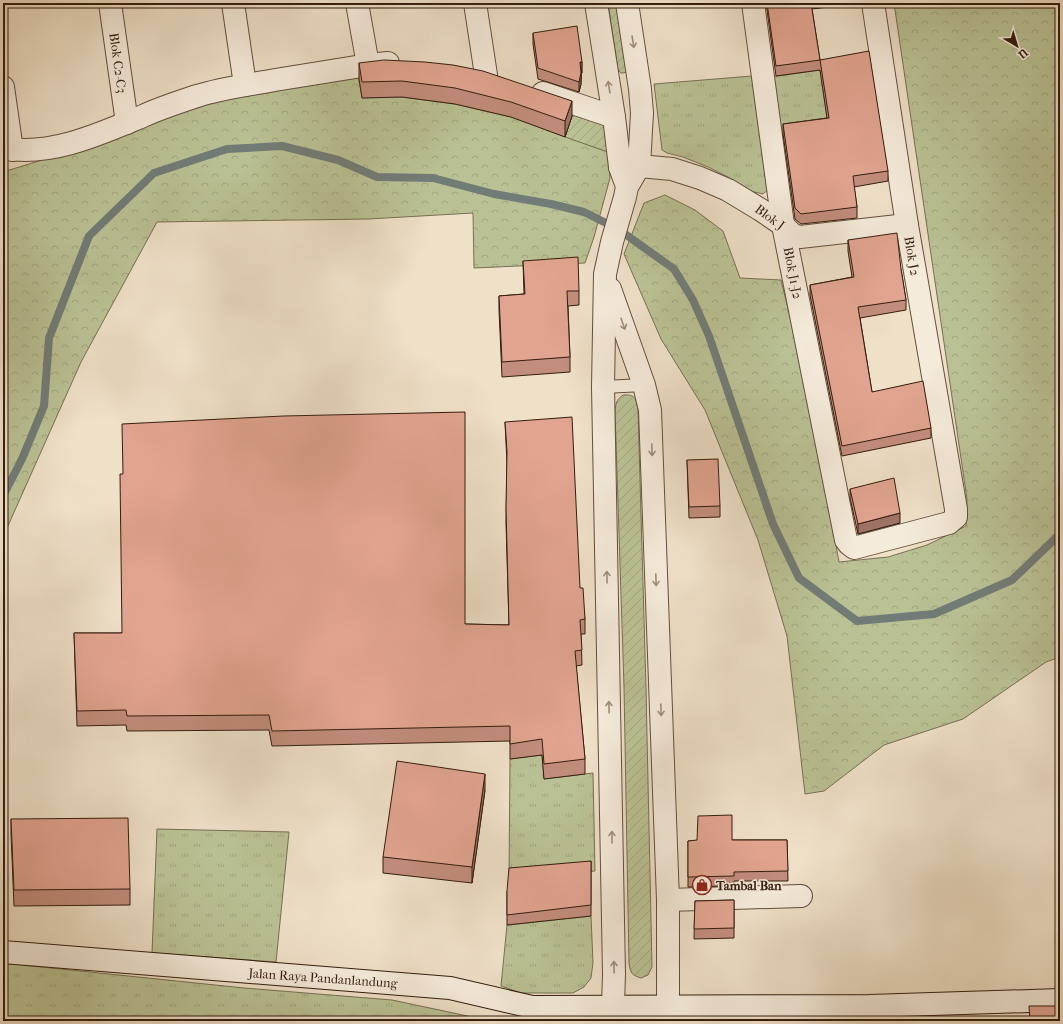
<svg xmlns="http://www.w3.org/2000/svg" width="1063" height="1024" viewBox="0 0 1063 1024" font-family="'IM FELL French Canon',serif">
	<defs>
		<pattern id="grass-tufts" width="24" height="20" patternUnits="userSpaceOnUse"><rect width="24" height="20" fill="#bac295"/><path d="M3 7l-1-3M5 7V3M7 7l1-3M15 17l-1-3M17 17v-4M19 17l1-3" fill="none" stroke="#a0a67f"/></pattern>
		<pattern id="forest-crowns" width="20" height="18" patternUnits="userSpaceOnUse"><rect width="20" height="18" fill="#bac295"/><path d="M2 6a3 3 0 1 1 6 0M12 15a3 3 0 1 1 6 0" fill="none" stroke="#a0a67f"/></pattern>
		<pattern id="garden-furrows" width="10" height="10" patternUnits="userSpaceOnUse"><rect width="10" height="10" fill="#bac295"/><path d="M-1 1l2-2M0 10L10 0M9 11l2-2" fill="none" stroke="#a0a67f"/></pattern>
	</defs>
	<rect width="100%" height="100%" fill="#efe0c8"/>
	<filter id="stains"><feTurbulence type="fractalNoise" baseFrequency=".005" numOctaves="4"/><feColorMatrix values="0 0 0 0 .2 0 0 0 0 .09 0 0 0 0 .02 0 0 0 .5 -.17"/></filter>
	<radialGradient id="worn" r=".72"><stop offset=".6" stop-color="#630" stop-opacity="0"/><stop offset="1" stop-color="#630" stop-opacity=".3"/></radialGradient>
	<g fill="url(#grass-tufts)" stroke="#777052">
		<path d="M820 70 829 129 781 135 771 77Z"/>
		<path d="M752 76 770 188 763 194 750 191 728 177 708 167 683 157 667 153 662 150 654 84Z"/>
		<path d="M542 755 544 779 593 773 595 871 509 879 510 759Z"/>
		<path d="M157 829 289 832 276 962 152 953Z"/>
		<path d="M591 916 593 963 591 978 584 987 573 993H521L501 986 507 925Z"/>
		<path d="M3 963 244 988 392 1000 491 1021H3Z"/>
	</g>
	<g fill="url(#forest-crowns)" stroke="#777052">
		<path d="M894 3H1060V657L1046 662 963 719 884 745 824 791 805 794 787 636 758 540 705 410 661 339 624 254 644 203 665 195 695 210 723 231 740 278 781 280 806 381 839 562 888 557 927 545 966 526 967 499Z"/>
		<path d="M358 75 362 98 402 97 455 104 511 117 608 152 610 178 594 237 585 263 474 268 473 213 368 219 157 222 81 362 3 537V172L58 155 190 106Z"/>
	</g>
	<g fill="url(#garden-furrows)" stroke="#777052">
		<path d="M608 3H619L627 72 623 73H621L618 70Z"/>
		<path d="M573 113 607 124 608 152 565 137Z"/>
		<path d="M623 395C636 394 636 399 638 410L646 688 652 967 648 975 641 978C632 975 631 974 629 964L624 687 615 411C616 403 616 400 623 395Z"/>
	</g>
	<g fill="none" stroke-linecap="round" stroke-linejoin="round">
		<path stroke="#727c77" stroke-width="8" d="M3 496 22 459 44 406 49 338 89 236 154 173 227 149 282 146 338 160 377 177 433 178 494 194 551 204 584 212 618 229 674 269 693 300 709 336 773 524 799 578 857 621 934 614 1012 580 1060 534"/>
		<defs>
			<path id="lane" d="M603 387 644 385"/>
			<g id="street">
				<path d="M110 3 127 123"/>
				<path d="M233 3 245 85"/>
				<path d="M357 3 368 65"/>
				<path d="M475 3 486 75"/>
				<path d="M596 3 614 117 620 167 625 181"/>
				<path d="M753 3 783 225 846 540 849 544 854 548 949 523 956 517V509L907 225 873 3"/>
				<path d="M3 87 12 150"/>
				<path d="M543 93 614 117"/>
				<path d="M3 148C50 157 100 134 143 116 160 108 179 102 197 96 222 88 249 85 275 80 306 75 337 70 368 65L388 63"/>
				<path d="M620 167 639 166 672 169 700 178 728 190 761 210 783 225 793 235 800 237 907 225"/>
				<path d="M610 289 644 385 650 410 668 900V1006"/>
				<path d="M668 900 801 896"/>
				<path d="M613 1006 614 974 603 387 605 274 612 242 625 197 627 187 639 166 642 113 640 89 627 3"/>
			</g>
			<path id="secondary" d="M3 952 450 988 532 1007 869 1006 1060 1000"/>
		</defs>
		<use href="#lane" stroke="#634e3c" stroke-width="14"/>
		<use href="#street" stroke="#634e3c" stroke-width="24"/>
		<use href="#secondary" stroke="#341d0e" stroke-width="24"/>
		<use href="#lane" stroke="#f5ebdb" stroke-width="12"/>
		<use href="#street" stroke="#f5ebdb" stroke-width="22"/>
		<use href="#secondary" stroke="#f5ebdb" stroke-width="22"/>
	</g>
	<g fill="#c28d7c" stroke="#341d0e">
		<path d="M766 3H860L812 9 820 60 888 171V181L854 187 857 207V218L801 224 795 219 783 134V124L827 118 820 70 776 76Z"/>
		<path d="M533 33 582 62 581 84 579 92 538 79 533 44Z"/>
		<path d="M359 63 572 116 565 137 511 117 455 104 402 97 362 98 359 79Z"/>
		<path d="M848 240 901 269 906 300V310L860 318 872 392 931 428V438L842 456 810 295V285L852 277 848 251Z"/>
		<path d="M523 261 579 291V305L568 306 570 357V372L502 377 499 310V296L524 294Z"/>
		<path d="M505 422 580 588 585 619V634H581L582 665 576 666 585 759V774L544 779 542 755 510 759V741L272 746 269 730 127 731 126 725 77 726 74 633H122L465 624 509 625 506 523 507 464Z"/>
		<path d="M687 460 720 506V517L689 518Z"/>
		<path d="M850 489 900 523 858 534 850 498Z"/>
		<path d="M485 790 472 883 383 873V857Z"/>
		<path d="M11 819 130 889V905L14 906 11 835Z"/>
		<path d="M732 840H787L788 881H734V886L688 887V841Z"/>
		<path d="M591 861V916L507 925V891Z"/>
		<path d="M734 900V938L694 939 695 901Z"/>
	</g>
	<g fill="#9e7365" stroke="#341d0e">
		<path d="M580 62H582V73Z"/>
		<path d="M581 73V84L579 92V82Z"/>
		<path d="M572 101V116L565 137V121Z"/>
		<path d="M900 513V523L858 534V524Z"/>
		<path d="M485 774V790L472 883V867Z"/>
	</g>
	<g fill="#e1a490" stroke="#341d0e">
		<path d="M767 3H811L820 60 776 66Z"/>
		<path d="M577 26 582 62H580L581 73 579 82 538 68 533 33Z"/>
		<path d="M869 51 888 171 853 176 857 207 801 214 795 208 783 124 829 118 820 60Z"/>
		<path d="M384 60 425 62 453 65 483 71 572 101 565 121 511 102 455 88 402 81 362 82 359 63Z"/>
		<path d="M897 233 901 269 906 300 858 307 872 392 923 381 931 428 842 446 810 285 854 277 848 240Z"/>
		<path d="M578 257 579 291H567L570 357 502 362 499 296 525 294 523 261Z"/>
		<path d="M465 412V624L509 625 506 508 507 451 505 422 572 417 580 588H583L585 619 580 620 582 650 575 651 585 759 544 764 542 739 510 744V726L272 731 269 715 127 716 126 710 77 711 74 633H122L120 474H123L122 424 283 416Z"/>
		<path d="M718 459 720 506 689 507 687 460Z"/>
		<path d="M894 478 900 513 858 524 850 489Z"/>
		<path d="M397 761 485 774 472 867 383 857Z"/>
		<path d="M732 815V840H787L788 871 734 872V876L688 877V841L697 840 698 816Z"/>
		<path d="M128 818 130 889 14 890 11 819Z"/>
		<path d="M591 861V905L507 915V891L509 868Z"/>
		<path d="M734 900V928L694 929 695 901Z"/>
		<path d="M1029 1006H1060V1021H1030Z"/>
	</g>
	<defs><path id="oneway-shaft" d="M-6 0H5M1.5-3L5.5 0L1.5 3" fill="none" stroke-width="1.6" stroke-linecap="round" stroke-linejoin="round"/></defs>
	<g stroke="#9e8e7f">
		<use href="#oneway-shaft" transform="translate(633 42) rotate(81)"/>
		<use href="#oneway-shaft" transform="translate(609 87) rotate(-99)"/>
		<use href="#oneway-shaft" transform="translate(623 324) rotate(71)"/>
		<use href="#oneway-shaft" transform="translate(652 450) rotate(88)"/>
		<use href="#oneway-shaft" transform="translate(607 577) rotate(-91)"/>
		<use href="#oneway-shaft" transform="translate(656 580) rotate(88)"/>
		<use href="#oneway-shaft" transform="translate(609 707) rotate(-91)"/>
		<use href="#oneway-shaft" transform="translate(661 710) rotate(88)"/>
		<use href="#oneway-shaft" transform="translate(612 837) rotate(-91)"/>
		<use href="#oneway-shaft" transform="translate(614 967) rotate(-91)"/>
	</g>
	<defs>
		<symbol id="shop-ring" viewBox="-11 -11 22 22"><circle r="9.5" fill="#f5ebdb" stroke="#8f2418" stroke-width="1.5"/><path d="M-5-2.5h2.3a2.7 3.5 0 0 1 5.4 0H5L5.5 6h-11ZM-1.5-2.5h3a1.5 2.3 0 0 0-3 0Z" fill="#8f2418"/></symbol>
	</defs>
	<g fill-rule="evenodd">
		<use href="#shop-ring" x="691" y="874" width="22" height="22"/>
	</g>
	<g text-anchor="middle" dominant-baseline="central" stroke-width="3" stroke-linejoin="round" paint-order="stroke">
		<g font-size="13" fill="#341d0e" stroke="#f5ebdb">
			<text transform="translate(118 63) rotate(82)">Blok C2-C3</text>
			<text transform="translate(770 217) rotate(36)">Blok J</text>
			<text transform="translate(912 256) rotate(80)">Blok J2</text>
			<text transform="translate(793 273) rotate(79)">Blok J1-J2</text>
			<text transform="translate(323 978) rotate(4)">Jalan Raya Pandanlandung</text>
		</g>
		<g font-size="13" font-weight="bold" fill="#341d0e" stroke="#f5ebdb" text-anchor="start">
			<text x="716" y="885">Tambal Ban</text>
		</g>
	</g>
	<rect width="1063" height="1024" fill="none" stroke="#efe0c8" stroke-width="16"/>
	<rect x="4" y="4" width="1055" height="1016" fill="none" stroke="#341d0e" stroke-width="2"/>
	<rect x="8" y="8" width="1047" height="1008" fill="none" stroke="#341d0e"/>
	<g transform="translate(1017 46) rotate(142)" stroke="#f5ebdb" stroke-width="3" paint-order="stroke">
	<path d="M0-3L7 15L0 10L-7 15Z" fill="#341d0e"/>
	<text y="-6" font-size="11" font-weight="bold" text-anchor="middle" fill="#341d0e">U</text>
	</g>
	<rect width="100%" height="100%" filter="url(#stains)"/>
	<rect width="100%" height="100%" fill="url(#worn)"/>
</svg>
